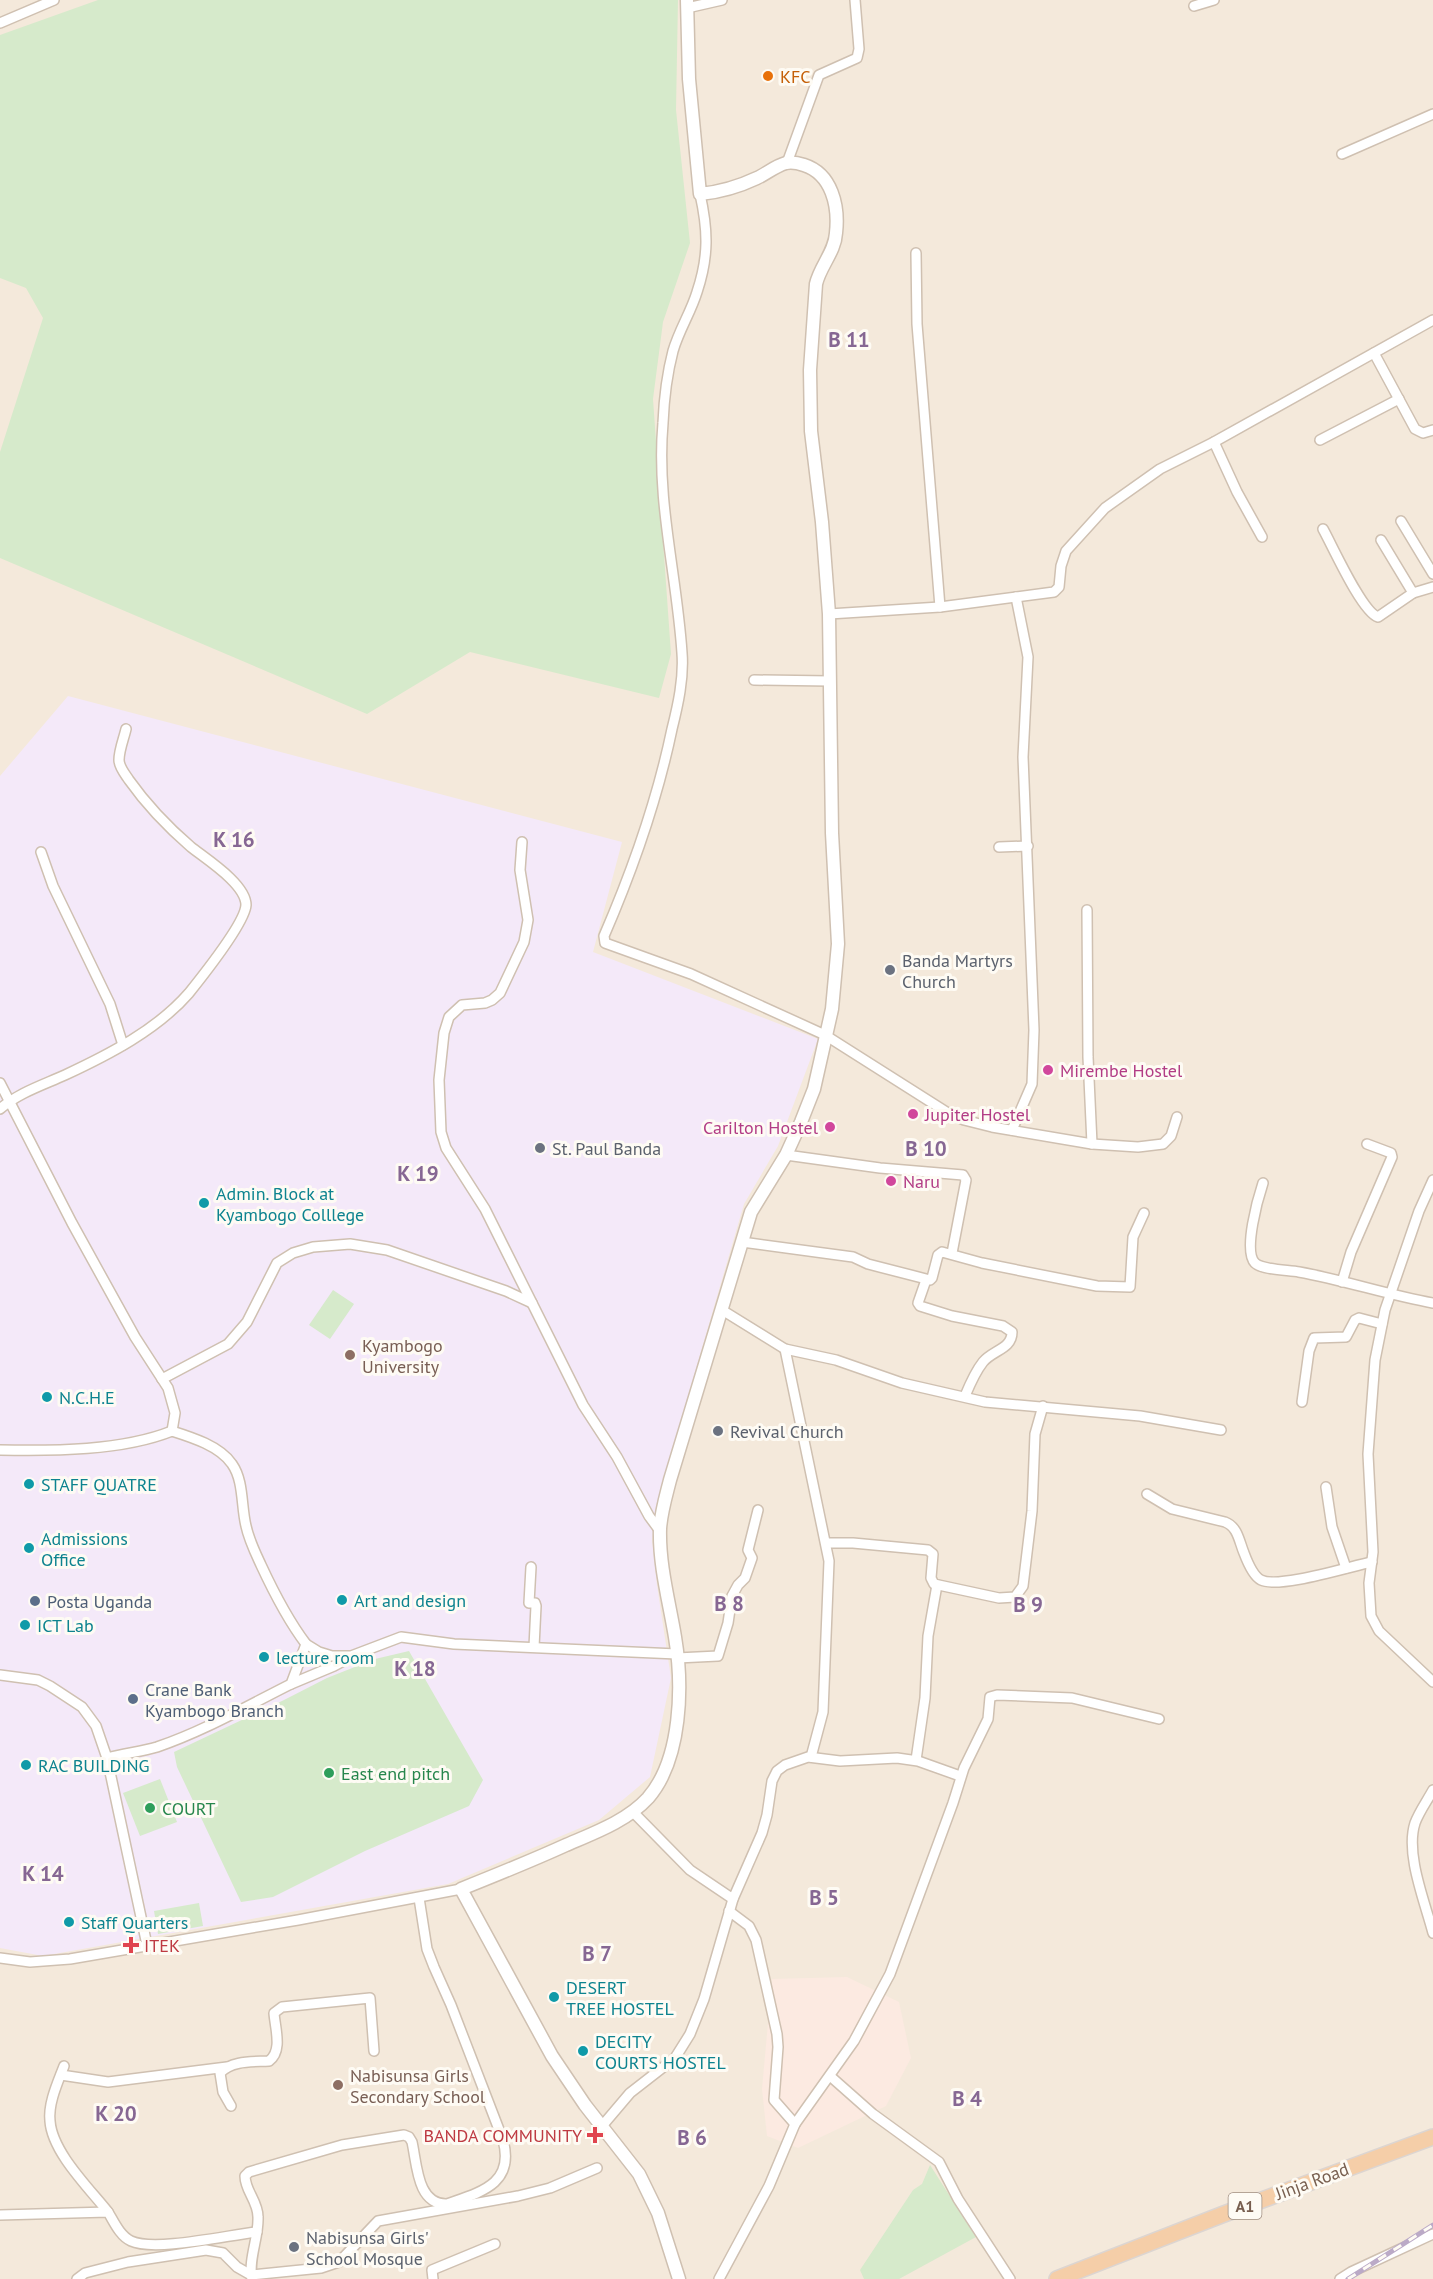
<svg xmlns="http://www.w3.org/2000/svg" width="1433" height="2279" viewBox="0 0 1433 2279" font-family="'PT Sans',sans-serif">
	<rect width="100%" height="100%" fill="#fcf7ed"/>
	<rect fill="#f4e9db" x="0" y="0" width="1433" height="2279"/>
	<path fill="#fceae1" d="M847 1977 899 2002 911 2058 886 2106 798 2148 767 2136 762 2089 772 1979Z"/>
	<path fill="#f4e9f9" d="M68 696 622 842 593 952 818 1039 778 1146 744 1204 656 1506 652 1540 657 1585 671 1678 650 1777 599 1820 448 1884 43 1956 0 1948V776Z"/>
	<g fill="#d6eacb">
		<path d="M98 0H678L676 110 690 243 663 322 653 399 671 654 659 698 470 652 367 714 0 558V452L43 318 26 288 0 278V35Z"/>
		<path d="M333 1290 354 1304 330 1339 309 1325Z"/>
		<path d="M409 1651 483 1780 469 1806 365 1851 273 1897 241 1902 177 1767 174 1752 284 1700 327 1678 375 1659Z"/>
		<path d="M160 1779 177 1822 140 1836 123 1793Z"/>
		<path d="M199 1903 203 1926 158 1934 154 1911Z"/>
		<path d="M930 2165 976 2237 899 2279H864L860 2270 913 2190 922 2184Z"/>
	</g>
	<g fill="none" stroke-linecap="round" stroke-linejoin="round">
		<defs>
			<g id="minor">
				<path d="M1194 6 1214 0"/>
				<path d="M687 8 722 0"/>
				<path d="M0 23 54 0"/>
				<path d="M1342 154 1433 114"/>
				<path d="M787 163 819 75 857 58 859 49 855 0"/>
				<path d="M700 194C708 230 709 256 697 292 691 312 679 330 673 351 667 374 664 399 663 423 656 501 677 575 682 653 684 678 678 705 672 729 657 801 633 869 604 936L605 943 691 974 825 1035 948 1113 964 1120 992 1127 1092 1144 1138 1147 1163 1144 1171 1136 1177 1117"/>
				<path d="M916 253 917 324 940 607"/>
				<path d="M1374 353 1415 429 1423 433 1433 430"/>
				<path d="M1320 440 1399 399"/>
				<path d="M1214 442 1237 492 1262 537"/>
				<path d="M1401 521 1433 574"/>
				<path d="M1323 529C1333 547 1362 612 1378 617L1413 593 1433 587"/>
				<path d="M1381 540 1413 593"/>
				<path d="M829 614 940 607 1054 592 1059 587 1061 566 1066 551 1105 508 1160 469 1214 442 1433 320"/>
				<path d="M754 680 830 681"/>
				<path d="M522 842 520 870 528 920 524 942 500 993 492 1000 485 1003 462 1005 449 1017 444 1033 439 1080 441 1132 446 1148 485 1209 583 1405 617 1457 649 1516 660 1531"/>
				<path d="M999 847 1028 846"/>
				<path d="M41 852 53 886 110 1004 123 1045"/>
				<path d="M1087 910 1088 1057 1092 1144"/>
				<path d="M0 1083 72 1223 135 1337 168 1388 175 1413 172 1431"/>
				<path d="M0 1109C18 1093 43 1085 65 1075 108 1055 157 1030 189 993 201 978 245 923 246 905 246 884 206 859 191 847 169 828 146 804 129 780 125 774 119 767 119 760 119 750 124 738 126 729"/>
				<path d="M1012 1130 1032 1084 1034 1030 1023 757 1028 657 1016 597"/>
				<path d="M786 1155 880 1168 963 1175 966 1180 952 1253"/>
				<path d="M1433 1180 1419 1211 1385 1310 1375 1360 1368 1454 1373 1552 1369 1583 1371 1616 1379 1631 1433 1682"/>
				<path d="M1263 1183C1258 1198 1243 1251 1255 1263 1262 1270 1289 1270 1299 1272 1344 1280 1388 1295 1433 1303"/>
				<path d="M742 1242 853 1257 868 1264 930 1280 932 1278 938 1255 942 1252 982 1263 1097 1286 1130 1287 1133 1237 1144 1213"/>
				<path d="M926 1280 918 1303 920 1306 952 1316 1003 1326 1012 1332C1012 1349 993 1350 983 1362 975 1372 970 1384 965 1396"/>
				<path d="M1342 1282 1351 1252 1392 1157 1391 1153 1367 1144"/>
				<path d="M722 1310 785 1349 836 1360 902 1383 985 1402 1140 1416 1221 1430"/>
				<path d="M785 1349 829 1561 823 1712 811 1757"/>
				<path d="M162 1379 228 1344 247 1322 277 1263 293 1253 313 1247 350 1244 387 1250 506 1291 532 1303"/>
				<path d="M1302 1402 1309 1351 1314 1338 1346 1337 1355 1320 1359 1318 1382 1324"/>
				<path d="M0 1450C53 1451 122 1451 172 1431"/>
				<path d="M1326 1487 1332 1527 1346 1568"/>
				<path d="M1147 1494 1172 1509 1225 1522C1238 1527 1239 1541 1244 1553 1247 1561 1253 1576 1261 1580 1279 1589 1351 1566 1372 1562"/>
				<path d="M827 1543H853L928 1550 933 1554 931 1578 934 1584 999 1598 1015 1597 1023 1586 1032 1511 1035 1434 1043 1406"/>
				<path d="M531 1567 529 1603H535L536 1606 534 1647"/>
				<path d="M306 1644 319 1652 332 1656H351L401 1637 454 1644 677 1654"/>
				<path d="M677 1658 718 1656 728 1623 732 1596 738 1585 745 1578 752 1558 748 1550 758 1510"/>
				<path d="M0 1675 38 1680 50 1686 82 1707 96 1726 107 1758 147 1945"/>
				<path d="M291 1684 334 1666 349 1658"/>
				<path d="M107 1758C124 1753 141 1752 157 1747 204 1731 247 1706 291 1684L306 1644C287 1619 274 1593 261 1565 255 1552 249 1540 246 1526 241 1506 244 1481 232 1464 220 1446 191 1437 172 1431"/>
				<path d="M916 1760 925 1698 928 1636 937 1585"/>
				<path d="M1433 1790C1427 1801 1419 1812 1415 1823 1405 1854 1425 1902 1433 1933"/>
				<path d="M633 1812 690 1870 733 1899"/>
				<path d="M729 1911 749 1926 756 1940 777 2034 778 2047 774 2100 795 2124"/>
				<path d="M0 1958 30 1962 70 1959 298 1920 461 1889"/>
				<path d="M64 2066C58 2082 48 2103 50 2121 52 2152 89 2188 108 2212"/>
				<path d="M61 2075 108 2082 227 2067"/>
				<path d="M830 2076 873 2114 939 2162 958 2199 1010 2279"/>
				<path d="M231 2106 223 2092 220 2073C232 2060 253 2062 269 2061 283 2051 275 2028 274 2013L282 2007 370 1998 374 2051"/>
				<path d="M602 2126 630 2093 675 2058 690 2034 704 1999 733 1899 762 1833 767 1815 772 1781 777 1771 785 1765 808 1757 840 1761 897 1758 918 1761 960 1776"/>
				<path d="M0 2215 108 2212C114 2222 120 2236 131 2241 155 2252 228 2235 257 2232"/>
				<path d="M77 2279 85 2273 128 2262 206 2250 223 2253 237 2267 251 2275 321 2268 339 2262 378 2221 518 2196 550 2188 597 2168"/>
				<path d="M252 2279C248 2259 259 2237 258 2217 258 2201 245 2191 245 2176L249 2172 342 2145 404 2135 409 2137 412 2142C417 2164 417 2205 447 2204 481 2192 515 2184 503 2140L451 2005 434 1967 427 1949 419 1898"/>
				<path d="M433 2279 432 2270 495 2244"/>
				<path d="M719 2279 769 2186 795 2124 854 2041 890 1974 953 1803 964 1768 988 1719 990 1697 997 1695 1072 1698 1159 1719"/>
				<path d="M1340 2279 1351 2272 1433 2234"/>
			</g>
			<path id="tertiary" d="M679 2279 658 2213 639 2174 585 2105 552 2056 461 1889C496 1875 531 1861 566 1845 594 1833 627 1821 648 1798 682 1759 683 1685 675 1637 669 1601 659 1565 660 1529 661 1512 666 1496 670 1480L751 1212 786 1155 801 1122 814 1089 832 1009 838 944 832 833 829 614 822 522 811 431 810 370 816 284C820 266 835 252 836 233 839 206 832 174 804 165 798 163 791 162 786 163 775 166 766 174 757 178 738 187 721 192 700 194L689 79 687 0"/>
			<path id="trunk" d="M1057 2279 1224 2214 1433 2137"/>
		</defs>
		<use href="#minor" stroke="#cfc0b1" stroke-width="12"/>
		<use href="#tertiary" stroke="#cfc0b1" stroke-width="15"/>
		<use href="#trunk" stroke="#dcd5d1" stroke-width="18"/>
		<use href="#minor" stroke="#fff" stroke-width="9"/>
		<use href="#tertiary" stroke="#fff" stroke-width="12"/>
		<use href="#trunk" stroke="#f5cea8" stroke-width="15"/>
		<defs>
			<path id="rail" d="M1348 2279 1433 2225"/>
		</defs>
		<use href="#rail" stroke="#bbaac7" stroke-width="5"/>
		<use href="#rail" stroke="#fefbf4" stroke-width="3" stroke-dasharray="9" stroke-linecap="butt"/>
	</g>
	<circle fill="#e8710a" stroke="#fefbf4" stroke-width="2" cx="768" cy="76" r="6"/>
	<g fill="#6b7280" stroke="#fefbf4" stroke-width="2">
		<circle cx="890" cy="970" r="6"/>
		<circle cx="540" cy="1148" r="6"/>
		<circle cx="718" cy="1431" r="6"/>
		<circle cx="294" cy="2247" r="6"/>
	</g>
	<g fill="#d1479c" stroke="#fefbf4" stroke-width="2">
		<circle cx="1048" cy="1070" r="6"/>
		<circle cx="913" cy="1114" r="6"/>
		<circle cx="830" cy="1127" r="6"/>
		<circle cx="891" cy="1181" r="6"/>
	</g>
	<g fill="#0f9aa8" stroke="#fefbf4" stroke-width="2">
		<circle cx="204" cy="1203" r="6"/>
		<circle cx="47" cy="1397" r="6"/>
		<circle cx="29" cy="1484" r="6"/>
		<circle cx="29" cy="1548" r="6"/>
		<circle cx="342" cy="1600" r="6"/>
		<circle cx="25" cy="1625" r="6"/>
		<circle cx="264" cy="1657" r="6"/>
		<circle cx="26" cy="1765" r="6"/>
		<circle cx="69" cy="1922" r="6"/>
		<circle cx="554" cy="1997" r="6"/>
		<circle cx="583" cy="2051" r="6"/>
	</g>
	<g fill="#8d6e63" stroke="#fefbf4" stroke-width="2">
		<circle cx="350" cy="1355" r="6"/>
		<circle cx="338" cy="2085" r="6"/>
	</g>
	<g fill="#5c6f8a" stroke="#fefbf4" stroke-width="2">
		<circle cx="35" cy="1601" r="6"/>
		<circle cx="133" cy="1699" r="6"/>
	</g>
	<g fill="#2e9e5b" stroke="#fefbf4" stroke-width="2">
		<circle cx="329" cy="1773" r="6"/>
		<circle cx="150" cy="1808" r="6"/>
	</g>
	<g fill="#e0444e" stroke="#fefbf4" stroke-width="2">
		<path d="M128 1936h6v6h6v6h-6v6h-6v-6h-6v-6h6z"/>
		<path d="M592 2126h6v6h6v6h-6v6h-6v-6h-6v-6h6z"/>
	</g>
	<g text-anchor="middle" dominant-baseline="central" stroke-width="6" stroke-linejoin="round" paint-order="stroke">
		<rect fill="#fefbf4" stroke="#a08e80" stroke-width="1.5" x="1228.5" y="2193" width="33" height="26" rx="4.5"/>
		<g font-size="16" font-weight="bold" fill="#785f4f">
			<text x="1245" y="2206">A1</text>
		</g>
		<g font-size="18" fill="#c56008" stroke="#fefbf4" text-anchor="start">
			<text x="780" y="76">KFC</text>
		</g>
		<g font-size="18" fill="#5b616d" stroke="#fefbf4" text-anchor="start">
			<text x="902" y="960">Banda Martyrs<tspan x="902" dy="21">Church</tspan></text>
			<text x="552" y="1148">St. Paul Banda</text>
			<text x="730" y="1431">Revival Church</text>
			<text x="306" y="2237">Nabisunsa Girls'<tspan x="306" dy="21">School Mosque</tspan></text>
		</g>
		<g font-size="18" fill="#b23c85" stroke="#fefbf4" text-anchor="start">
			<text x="1060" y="1070">Mirembe Hostel</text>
			<text x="925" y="1114">Jupiter Hostel</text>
			<text x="818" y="1127" text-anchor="end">Carilton Hostel</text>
			<text x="903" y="1181">Naru</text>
		</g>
		<g font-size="18" fill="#0d838f" stroke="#fefbf4" text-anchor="start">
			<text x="216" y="1193">Admin. Block at<tspan x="216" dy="21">Kyambogo Colllege</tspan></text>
			<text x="59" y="1397">N.C.H.E</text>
			<text x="41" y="1484">STAFF QUATRE</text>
			<text x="41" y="1538">Admissions<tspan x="41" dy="21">Office</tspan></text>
			<text x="354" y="1600">Art and design</text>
			<text x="37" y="1625">ICT Lab</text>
			<text x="276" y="1657">lecture room</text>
			<text x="38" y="1765">RAC BUILDING</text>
			<text x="81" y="1922">Staff Quarters</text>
			<text x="566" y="1987">DESERT<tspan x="566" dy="21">TREE HOSTEL</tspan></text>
			<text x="595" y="2041">DECITY<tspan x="595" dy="21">COURTS HOSTEL</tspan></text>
		</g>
		<g font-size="18" fill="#785e54" stroke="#fefbf4" text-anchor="start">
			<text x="362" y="1345">Kyambogo<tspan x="362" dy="21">University</tspan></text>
			<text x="350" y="2075">Nabisunsa Girls<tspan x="350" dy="21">Secondary School</tspan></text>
		</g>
		<g font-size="18" fill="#4e5e75" stroke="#fefbf4" text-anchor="start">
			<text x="47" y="1601">Posta Uganda</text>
			<text x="145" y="1689">Crane Bank<tspan x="145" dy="21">Kyambogo Branch</tspan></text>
		</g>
		<g font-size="18" fill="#27864d" stroke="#fefbf4" text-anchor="start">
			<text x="341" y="1773">East end pitch</text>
			<text x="162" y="1808">COURT</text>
		</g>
		<g font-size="18" fill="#be3a42" stroke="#fefbf4" text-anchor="start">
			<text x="144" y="1945">ITEK</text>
			<text x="582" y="2135" text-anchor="end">BANDA COMMUNITY</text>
		</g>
		<g font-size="18" fill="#785f4f" stroke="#fefbf4">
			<text transform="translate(1312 2181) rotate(-20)">Jinja Road</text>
		</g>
		<g font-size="21" font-weight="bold" fill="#866793" stroke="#fefbf4">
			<text x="849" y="339">B 11</text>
			<text x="234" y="839">K 16</text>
			<text x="926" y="1148">B 10</text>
			<text x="418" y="1173">K 19</text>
			<text x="729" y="1603">B 8</text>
			<text x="1028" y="1604">B 9</text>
			<text x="415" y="1668">K 18</text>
			<text x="43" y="1873">K 14</text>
			<text x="824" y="1897">B 5</text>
			<text x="597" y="1953">B 7</text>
			<text x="967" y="2098">B 4</text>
			<text x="116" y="2113">K 20</text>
			<text x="692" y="2137">B 6</text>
		</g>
	</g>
</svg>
